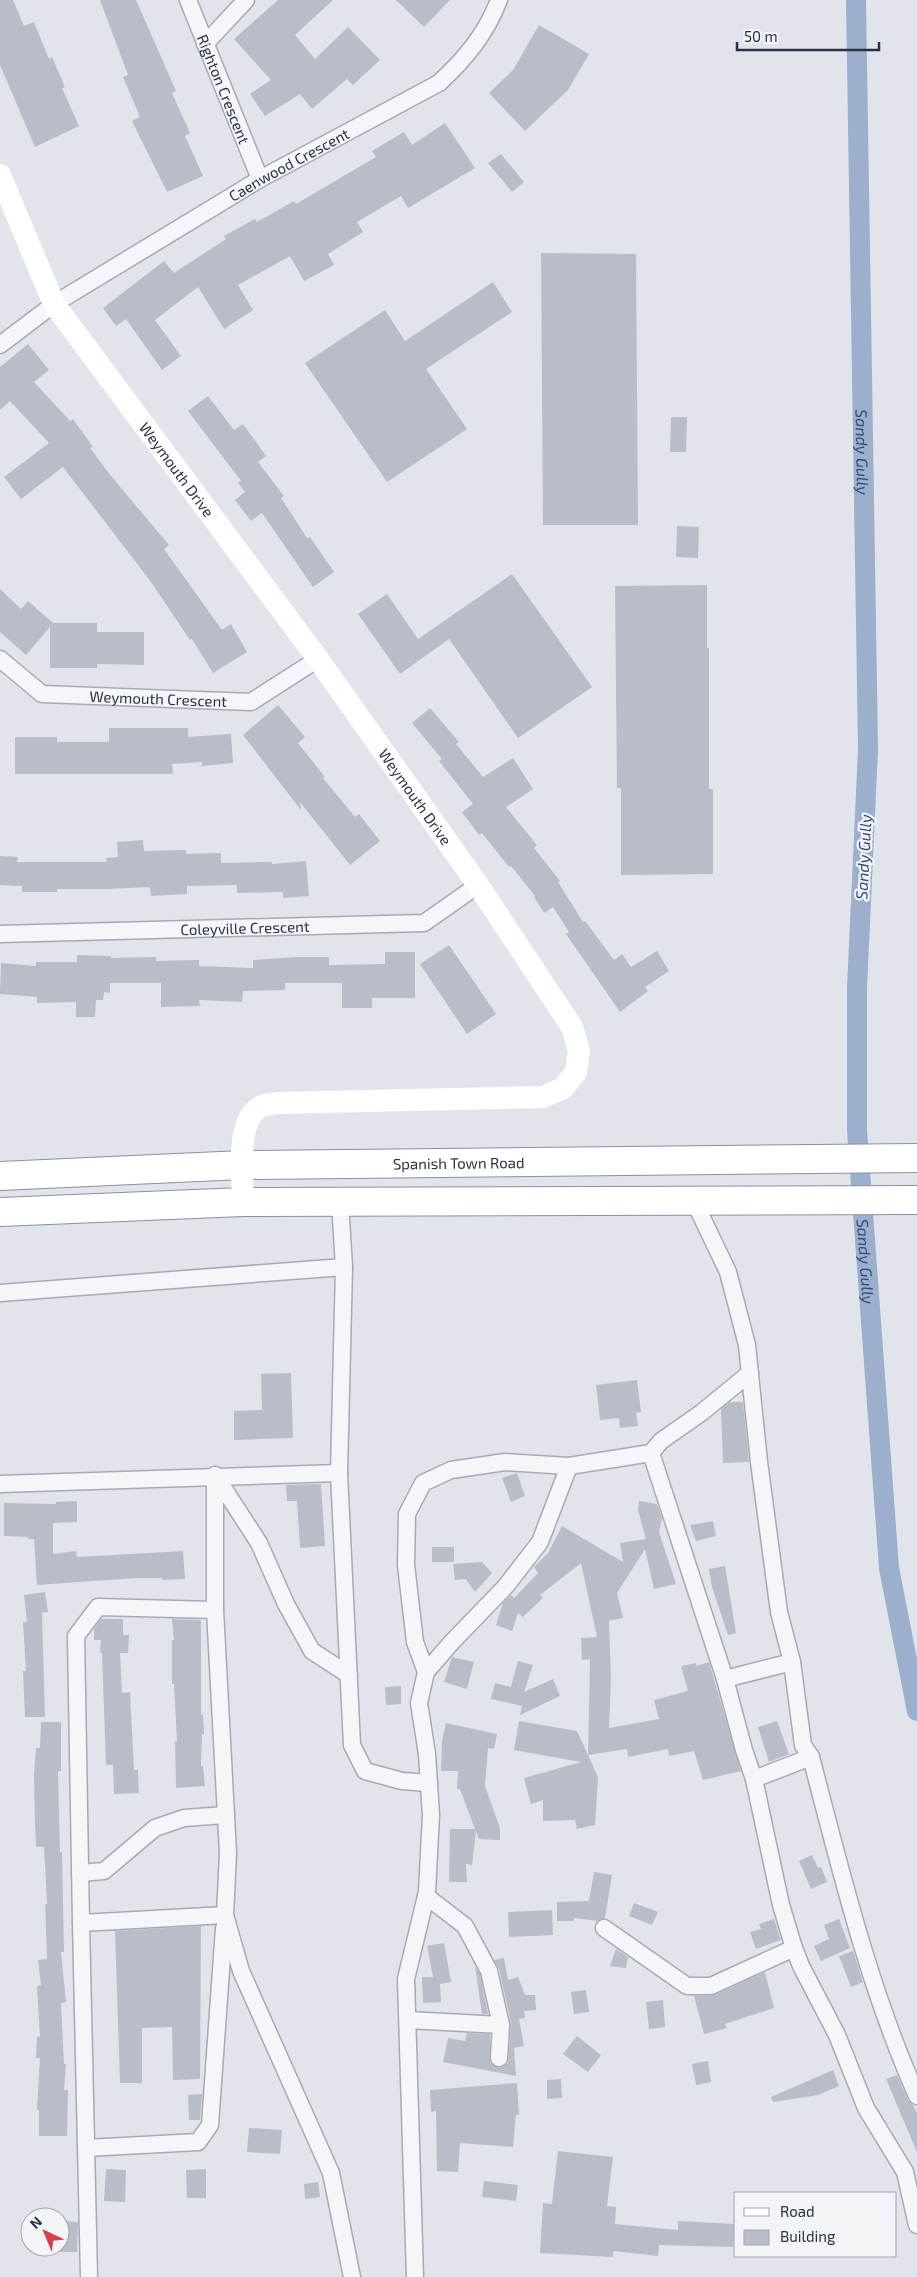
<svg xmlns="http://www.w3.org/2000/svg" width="917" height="2277" viewBox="0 0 917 2277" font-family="'Exo 2',sans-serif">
	<rect width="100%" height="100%" fill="#e2e4eb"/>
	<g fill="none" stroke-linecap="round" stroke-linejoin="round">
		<path stroke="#9cafcc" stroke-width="20" id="s1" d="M856 0 868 749 857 988V1130L889 1568 917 1711"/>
	</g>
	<g fill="#b9bdc8">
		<path d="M0 0H13L24 26 34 22 49 59 52 57 65 87 62 88 79 126 35 147 0 65Z"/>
		<path d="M100 0H136L176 91 172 93 190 133 185 136 203 176 167 192 132 121 140 117 123 77 128 75Z"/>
		<path d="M278 0H333L295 35 315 59 348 27 380 60 353 85 347 79 312 109 300 94 265 116 250 94 271 80 234 39Z"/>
		<path d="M396 0H450L424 27Z"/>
		<path d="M539 25 589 54 568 90 525 131 489 93 513 70Z"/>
		<path d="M445 123 475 168 408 208 401 196 357 222 363 232 328 254 334 265 304 281 290 256 238 285 253 310 224 329 198 287 155 320 181 356 162 370 126 319 116 326 103 308 164 261 174 273 226 239 224 236 255 219 257 222 294 201 296 204 376 157 372 151 404 132 412 145Z"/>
		<path d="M501 154 524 182 512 192 488 163Z"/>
		<path d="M541 253 636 254 638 525H543Z"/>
		<path d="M493 282 512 312 426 369 467 429 387 482 305 363 385 310 405 341Z"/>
		<path d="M28 344 49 370 34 382 70 421 73 419 93 447 90 448 111 476 169 545 164 549 222 630 231 624 247 652 213 673 192 639 190 640 151 582 63 467 21 499 4 477 49 443 10 401 0 410V367Z"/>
		<path d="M208 396 234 430 243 424 266 456 258 462 284 496 281 498 307 538 310 537 334 572 313 587 262 513 251 521 235 500 245 492 238 483 241 481 188 411Z"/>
		<path d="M671 417H687L686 452H670Z"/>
		<path d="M677 526 699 527 698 558 676 557Z"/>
		<path d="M512 574 592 687 518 738 449 639 400 674 358 614 387 594 418 639Z"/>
		<path d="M707 585V648H709V789H713V874L621 875V788H617L615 586Z"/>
		<path d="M0 589 21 609 28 601 53 623H97V632H144V665L97 664V668H50V627L26 655 0 632Z"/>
		<path d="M278 705 305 737 298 743 325 777 323 778 355 817 359 814 380 841 350 865 300 802 301 810 243 735Z"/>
		<path d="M430 708 459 742 456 744 483 777 513 758 533 789 506 807 537 845 534 848 560 881 558 882 583 922 585 921 614 960 622 954 631 967 657 951 669 971 645 987 648 991 620 1012 566 934 569 932 553 907 544 913 534 897 535 896 511 866 509 867 482 833 479 835 462 812 473 804 439 761 442 759 412 723Z"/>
		<path d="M109 728H188V737L231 734 233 763 202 766V762L172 764 173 774H15V737H57V742H109Z"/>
		<path d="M143 840 144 851 186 850V854L221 853V863L272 862V864L306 861 309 896 283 898V892L237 893V885L187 886V894L151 896 150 887 109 889H57V892H22V886L0 885V856L18 857 17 862H107L106 858 118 857 117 842Z"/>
		<path d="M449 945 496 1014 467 1034 420 964Z"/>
		<path d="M385 952H415V998H372V1008H342V983H285V990L243 991 242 1002 199 1000 200 1006 161 1007V983H110V993L104 992 103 1000H96L95 1017H76V1002L37 1003V997L0 994 1 963 36 966V962H77V955L111 956V958L156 957V961L199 960V966L253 968V960L296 957H329V965L385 964Z"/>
		<path d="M291 1373 293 1438 234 1440V1411L262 1410 261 1374Z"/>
		<path d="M637 1380 641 1412 636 1413 638 1426 620 1428 619 1418 600 1420 596 1385Z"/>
		<path d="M730 1402H743L749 1462 723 1463 721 1409Z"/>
		<path d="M517 1473 525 1496 511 1502 502 1478Z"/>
		<path d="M321 1484 325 1546 300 1548 297 1501H287L286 1485Z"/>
		<path d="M77 1501V1522L53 1523V1554L76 1551 77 1557 183 1551 185 1579 162 1580V1578H137L37 1585 34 1539H28V1537L4 1536V1503L56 1504V1502Z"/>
		<path d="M639 1501 657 1504 662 1518 659 1532 676 1584 654 1589 645 1549 617 1593 623 1618 609 1621 611 1680 609 1728 659 1719 654 1700 688 1691 681 1666 696 1663 697 1666 709 1662 741 1771 703 1780 694 1751 669 1756 668 1749 628 1757 627 1749 588 1755 590 1659 582 1660 581 1638 597 1637 581 1563 540 1595 543 1598 523 1617 518 1613 512 1631 496 1625 503 1603 511 1595 514 1598 538 1573 534 1567 548 1553 562 1526 623 1562 620 1543 646 1539 638 1510Z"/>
		<path d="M713 1521 716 1536 696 1541 690 1525Z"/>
		<rect x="432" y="1547" width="22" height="15"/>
		<path d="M482 1562 492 1573 475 1592 466 1579 455 1580 453 1564Z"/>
		<path d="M725 1566 736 1633 728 1635 712 1587 709 1569Z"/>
		<path d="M45 1592 48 1612 42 1613 45 1717H25L23 1671H26L23 1622H27L24 1595Z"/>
		<path d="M101 1619H123V1635H129L128 1653H120L122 1693 130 1692 134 1770H138L139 1793 114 1794 113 1765H106L102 1653H100L101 1640H94V1629Z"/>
		<path d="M172 1619 201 1620V1715H203L204 1734H202L201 1766H203L205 1786 176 1788 175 1741H177L174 1684H172V1640H174Z"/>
		<path d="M452 1657 474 1662 467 1689 444 1682Z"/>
		<path d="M518 1661 533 1665 524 1692 553 1679 560 1696 520 1715 522 1706 491 1699 495 1683 511 1687Z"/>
		<path d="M401 1686V1704L386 1705 385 1687Z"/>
		<path d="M519 1721 577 1731 598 1777 595 1825 577 1829 575 1820 543 1821V1800L531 1804 524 1778 581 1762 514 1750Z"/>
		<path d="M777 1721 789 1754 769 1762 758 1727Z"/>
		<path d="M41 1722H61V1771H58L60 1853 62 1852 64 1952H61L66 2002 61 2003 64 2064H66L64 2090H68L67 2136H39V2110H37L40 2058H36L37 2037H40L37 1986 41 1985 38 1960 47 1959 45 1904H47L44 1847H36L35 1823 34 1775 36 1748H40Z"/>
		<path d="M446 1723 497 1734 494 1749 488 1748 485 1786 500 1828V1840L479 1839 476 1831 472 1865 466 1864 467 1882H449L450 1829H475L460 1789H457L458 1771H441L442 1741Z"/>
		<path d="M812 1855 818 1868 821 1867 827 1882 811 1889 799 1861Z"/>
		<path d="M594 1872 612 1875 605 1918 598 1921 574 1918V1921H557V1902L589 1901Z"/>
		<path d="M634 1903 658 1912 652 1925 629 1916Z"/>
		<path d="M552 1910 553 1935 509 1937 508 1912Z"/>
		<path d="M774 1919 781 1940 756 1949 750 1932 761 1929 759 1924Z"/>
		<path d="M839 1919 850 1948 821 1961 814 1946 829 1939 824 1925Z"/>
		<path d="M201 1926 200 2079 173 2080 172 2027 142 2028V2083H120L115 1931Z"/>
		<path d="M444 1943 451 1982 440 1984 441 2002 423 2003 422 1977H433L427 1946Z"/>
		<path d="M616 1949 628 1957 626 1968 610 1966Z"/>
		<path d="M853 1951 863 1982 851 1987 839 1956Z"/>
		<path d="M504 1958 508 1980 518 1977 525 1995H535L536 2010 524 2011 525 2018 519 2019 524 2046 514 2048 516 2076 443 2062 448 2038 465 2041 467 2033 490 2034V2063L499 2068 508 2063 511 2023 499 1969 494 1960Z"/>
		<path d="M475 1966 480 1974 488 2014H482Z"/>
		<path d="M765 1972 774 2008 725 2024 727 2028 704 2034 694 1996 715 1995Z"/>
		<path d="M586 1990 589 2012 574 2014 571 1992Z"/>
		<path d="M663 2000 665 2027 649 2029 646 2002Z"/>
		<path d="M577 2036 601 2055 588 2072 563 2054Z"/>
		<path d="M708 2061 711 2082 696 2085 692 2064Z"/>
		<path d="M833 2070 839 2086 818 2095 773 2102 771 2097Z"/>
		<path d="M897 2075 908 2100 913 2105 917 2113V2152L886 2079Z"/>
		<path d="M561 2079 562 2098 547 2099V2080Z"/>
		<path d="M517 2083 519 2115 516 2114 513 2147 460 2143 458 2172 437 2171 436 2111 431 2112 430 2090Z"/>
		<path d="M202 2094 200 2120H189L188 2095Z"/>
		<path d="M249 2128 282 2130 280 2154 247 2152Z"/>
		<path d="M558 2151 613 2157 607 2206 616 2207 615 2224 678 2230V2221L735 2224 733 2247 659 2245 658 2256 613 2251V2257L540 2253 543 2203 552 2204Z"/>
		<path d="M106 2169 126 2170 125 2202 104 2201Z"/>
		<path d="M206 2169V2198H187L186 2170Z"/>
		<path d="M484 2181 518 2185 516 2201 482 2197Z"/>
		<path d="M318 2182 320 2197 305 2199 304 2184Z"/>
		<path d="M60 2221 78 2222 77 2252H60Z"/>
	</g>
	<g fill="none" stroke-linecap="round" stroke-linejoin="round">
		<defs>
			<g id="street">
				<path id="s2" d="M188 0 260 179"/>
				<path d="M205 44 246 0"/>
				<path id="s3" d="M0 345 54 304 260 179 439 83C465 59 486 34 499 0"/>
				<path id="s4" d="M0 659 42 694 251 702 318 659"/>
				<path id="s5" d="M0 934 424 923 478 885"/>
				<path d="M694 1201 728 1272 747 1345 759 1462 779 1612 792 1662 803 1745 811 1757C841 1872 869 1988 917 2096"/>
				<path d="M340 1202 344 1267 339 1473 352 1745 365 1771 402 1781 429 1783"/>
				<path d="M0 1293 344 1267"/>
				<path d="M651 1453 725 1679"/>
				<path d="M215 1475 259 1543 286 1604 312 1651 349 1675"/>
				<path d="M0 1484 339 1473"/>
				<path d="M792 1662 725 1679 744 1750 754 1779 811 1757"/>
				<path d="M426 1672 415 1642 406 1565 407 1514 423 1483 451 1470 505 1462 569 1466 651 1453 661 1441 701 1413 750 1373"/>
				<path d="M754 1779 781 1905 794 1948 801 1966 837 2035 866 2108 905 2172 917 2225"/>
				<path d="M80 1873 104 1871 155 1828 184 1818 226 1815"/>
				<path d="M426 1896 465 1926 489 1971 501 2025 499 2058"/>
				<path d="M225 1915 241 1971 331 2173 352 2277"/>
				<path d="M81 1923 76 1636 98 1607 215 1610"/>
				<path d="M604 1928 687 1986H711L794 1948"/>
				<path d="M408 2020 501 2025"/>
				<path d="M86 2148 198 2142 210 2125 224 1928"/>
				<path d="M89 2277 81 1923 225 1915 228 1853 215 1610V1475"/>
				<path d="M415 2277 406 1979 427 1892 431 1815 427 1754 419 1703 426 1672 451 1643 506 1586 540 1542 569 1466"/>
			</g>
			<g id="highway">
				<path id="s7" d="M0 1176 243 1165 917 1158"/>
				<path d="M0 1212 243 1202 917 1200"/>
			</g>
		</defs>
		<use href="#street" stroke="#a7aab5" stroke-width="19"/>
		<use href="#highway" stroke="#8990a2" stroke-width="30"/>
		<use href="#street" stroke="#f5f6f9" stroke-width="16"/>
		<path stroke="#fff" stroke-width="22" id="s6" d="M0 175 54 304 318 659 478 885 572 1027 579 1051 576 1072 563 1088 543 1097 279 1103C274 1104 265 1104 260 1107 235 1121 243 1177 243 1202"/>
		<use href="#highway" stroke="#fff" stroke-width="28"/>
	</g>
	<g text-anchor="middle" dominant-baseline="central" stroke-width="4.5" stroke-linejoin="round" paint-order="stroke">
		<g font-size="15" fill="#293043" stroke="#f2f4f8">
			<text stroke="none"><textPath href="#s2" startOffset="96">Righton Crescent</textPath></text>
			<text stroke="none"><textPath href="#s3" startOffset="341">Caenwood Crescent</textPath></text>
			<text stroke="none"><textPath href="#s6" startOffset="346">Weymouth Drive</textPath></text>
			<text stroke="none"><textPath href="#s4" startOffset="171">Weymouth Crescent</textPath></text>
			<text stroke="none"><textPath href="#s6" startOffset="751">Weymouth Drive</textPath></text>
			<text stroke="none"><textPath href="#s5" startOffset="245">Coleyville Crescent</textPath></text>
			<text stroke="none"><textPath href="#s7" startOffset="459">Spanish Town Road</textPath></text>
		</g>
		<g font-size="16" font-style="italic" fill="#324b79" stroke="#f2f4f8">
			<text stroke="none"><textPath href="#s1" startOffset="452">Sandy Gully</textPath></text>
			<text transform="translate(863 857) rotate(-87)">Sandy Gully</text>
			<text stroke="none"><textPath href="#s1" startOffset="1262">Sandy Gully</textPath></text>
		</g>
	</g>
	<rect x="734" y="2192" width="162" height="65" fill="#f2f4f8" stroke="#a2a6b0"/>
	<rect x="744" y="2208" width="25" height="8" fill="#ffffff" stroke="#a2a6b0"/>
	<text x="780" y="2217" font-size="15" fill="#293043">Road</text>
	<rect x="744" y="2230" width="25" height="15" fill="#b9bdc8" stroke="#a2a6b0"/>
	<text x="780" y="2242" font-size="15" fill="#293043">Building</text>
	<g transform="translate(45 2232) rotate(316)"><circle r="24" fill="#f2f4f8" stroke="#a2a6b0"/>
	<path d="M0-4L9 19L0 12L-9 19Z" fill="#d3434c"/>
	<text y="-8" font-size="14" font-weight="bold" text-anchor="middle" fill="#293043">N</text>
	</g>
	<path d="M737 42v8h142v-8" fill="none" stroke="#293043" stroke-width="2.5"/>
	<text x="744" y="42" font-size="15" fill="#293043" stroke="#f2f4f8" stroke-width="4" paint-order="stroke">50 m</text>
</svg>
